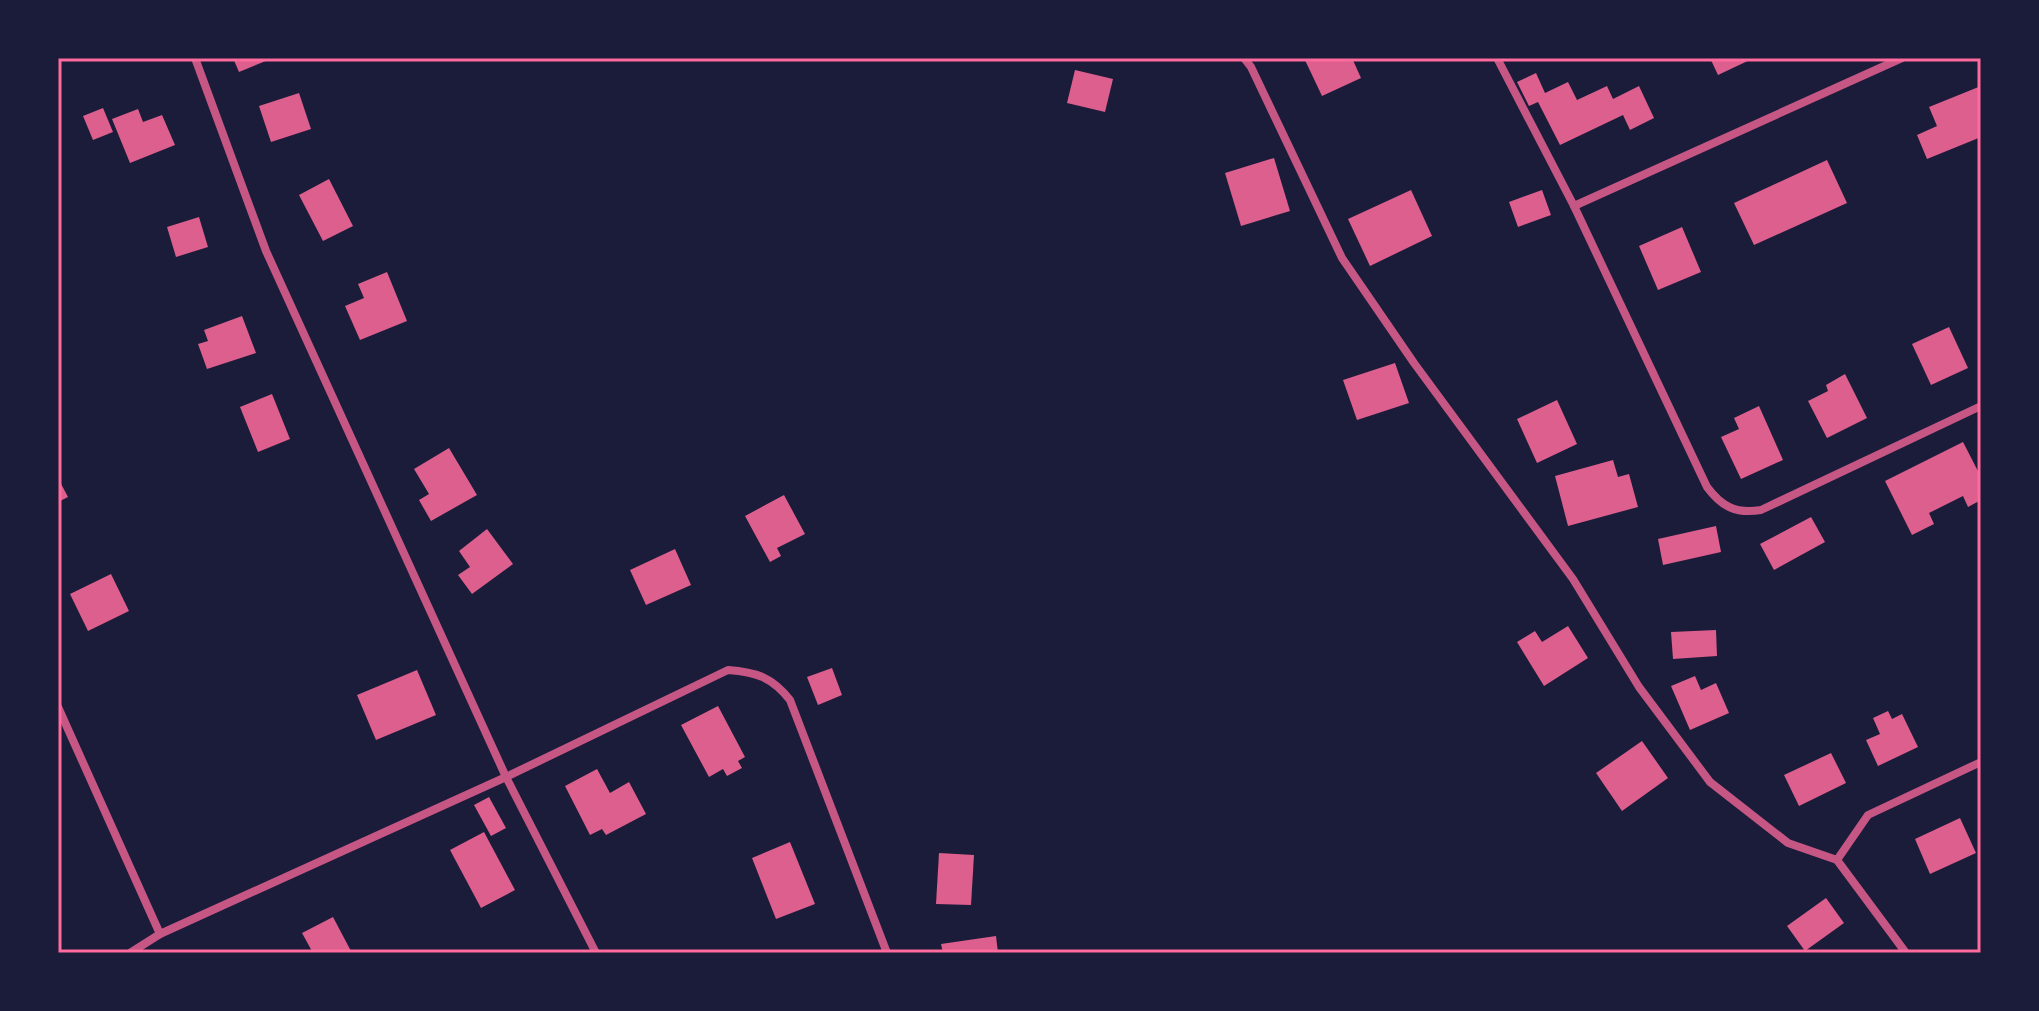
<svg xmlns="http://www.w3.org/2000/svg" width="2039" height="1011" viewBox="0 0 2039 1011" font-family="Inter,sans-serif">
	<rect width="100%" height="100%" fill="#1b1b3a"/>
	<g fill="#dd5f8e">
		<path d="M233 58H273L239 72Z"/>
		<path d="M1304 58H1352L1361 78 1322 96Z"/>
		<path d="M1710 58H1754L1718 75Z"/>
		<path d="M1075 70 1113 79 1105 112 1067 103Z"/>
		<path d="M1536 73 1545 93 1568 82 1577 100 1607 86 1613 99 1639 86 1654 118 1630 130 1623 115 1560 145 1538 102 1529 106 1517 82Z"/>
		<path d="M1981 86V137L1927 159 1917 135 1937 126 1929 107Z"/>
		<path d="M299 93 311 129 271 142 259 106Z"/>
		<path d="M103 108 113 132 93 140 83 116Z"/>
		<path d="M138 109 143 122 162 115 175 145 130 163 112 119Z"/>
		<path d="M1274 158 1290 211 1241 226 1225 173Z"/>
		<path d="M1827 160 1847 203 1754 245 1734 203Z"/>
		<path d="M329 179 353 226 323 241 299 195Z"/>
		<path d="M1411 190 1432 236 1370 266 1348 219Z"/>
		<path d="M1542 190 1551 215 1518 227 1509 202Z"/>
		<path d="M199 217 208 247 176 257 167 227Z"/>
		<path d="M1682 227 1701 272 1658 290 1639 246Z"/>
		<path d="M387 272 407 321 360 340 345 306 364 298 358 284Z"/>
		<path d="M242 316 256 353 207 369 198 344 208 341 204 330Z"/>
		<path d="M1949 327 1968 368 1931 385 1912 344Z"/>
		<path d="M1395 363 1409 403 1357 420 1343 380Z"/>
		<path d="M1845 374 1867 418 1827 438 1808 401 1828 391 1826 385Z"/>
		<path d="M272 394 290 439 258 452 240 407Z"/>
		<path d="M1557 400 1577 444 1537 463 1517 419Z"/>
		<path d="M1759 406 1783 460 1741 479 1721 437 1739 429 1734 418Z"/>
		<path d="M1963 442 1981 477V500L1968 507 1963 496 1929 513 1934 524 1912 535 1885 481Z"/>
		<path d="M449 448 477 495 431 521 419 500 429 494 414 469Z"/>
		<path d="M1613 460 1618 477 1629 474 1638 507 1568 526 1555 476Z"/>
		<path d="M58 478 68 497 58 502Z"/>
		<path d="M784 495 805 534 777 548 781 556 770 562 745 516Z"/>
		<path d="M1811 517 1825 542 1774 570 1760 544Z"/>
		<path d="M1716 526 1721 552 1663 565 1658 539Z"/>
		<path d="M487 529 513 564 472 594 458 575 470 567 459 551Z"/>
		<path d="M675 549 691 585 646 605 630 570Z"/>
		<path d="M111 574 129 611 88 631 70 594Z"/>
		<path d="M1568 626 1588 658 1544 686 1517 642 1535 631 1542 642Z"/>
		<path d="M1716 630 1717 656 1673 659 1671 632Z"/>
		<path d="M832 668 842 695 818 705 807 677Z"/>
		<path d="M417 670 436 715 376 740 357 695Z"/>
		<path d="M1695 676 1701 690 1716 683 1729 713 1690 730 1671 686Z"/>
		<path d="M718 706 745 757 738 761 742 768 727 776 723 769 709 777 681 725Z"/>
		<path d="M1888 711 1892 719 1902 714 1918 747 1878 766 1866 740 1880 734 1873 718Z"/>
		<path d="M1642 741 1668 778 1622 811 1596 773Z"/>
		<path d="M1831 753 1846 783 1799 806 1784 775Z"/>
		<path d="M597 769 610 793 629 782 646 814 606 835 602 829 590 835 565 786Z"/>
		<path d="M489 797 506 828 491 836 474 805Z"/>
		<path d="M1960 818 1976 853 1930 874 1915 839Z"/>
		<path d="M484 832 515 890 481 908 450 850Z"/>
		<path d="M790 842 815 904 776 919 752 858Z"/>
		<path d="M939 853 974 855 971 905 936 904Z"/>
		<path d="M1826 898 1844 923 1805 951 1787 926Z"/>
		<path d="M333 917 352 953H313L302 933Z"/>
		<path d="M996 936 998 953H943L941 944Z"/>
	</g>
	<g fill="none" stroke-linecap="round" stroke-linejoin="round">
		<g stroke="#c65784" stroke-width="8">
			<path d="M195 58 266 251 506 777 596 953"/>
			<path d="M1244 58 1251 67 1342 258 1414 363 1573 579 1639 687 1710 782 1788 843 1837 860 1906 953"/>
			<path d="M1497 58 1574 206 1707 487C1722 507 1736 514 1761 510L1981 406"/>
			<path d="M1574 206 1902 58"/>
			<path d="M58 707 160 934"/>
			<path d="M1837 860 1868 815 1981 762"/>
			<path d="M130 953 160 934 506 777 728 670C756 672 772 677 790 700L887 953"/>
		</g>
	</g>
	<rect width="2039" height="1011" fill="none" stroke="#1b1b3a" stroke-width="120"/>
	<rect x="60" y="60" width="1919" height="891" fill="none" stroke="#ff6b9d" stroke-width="3"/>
</svg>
